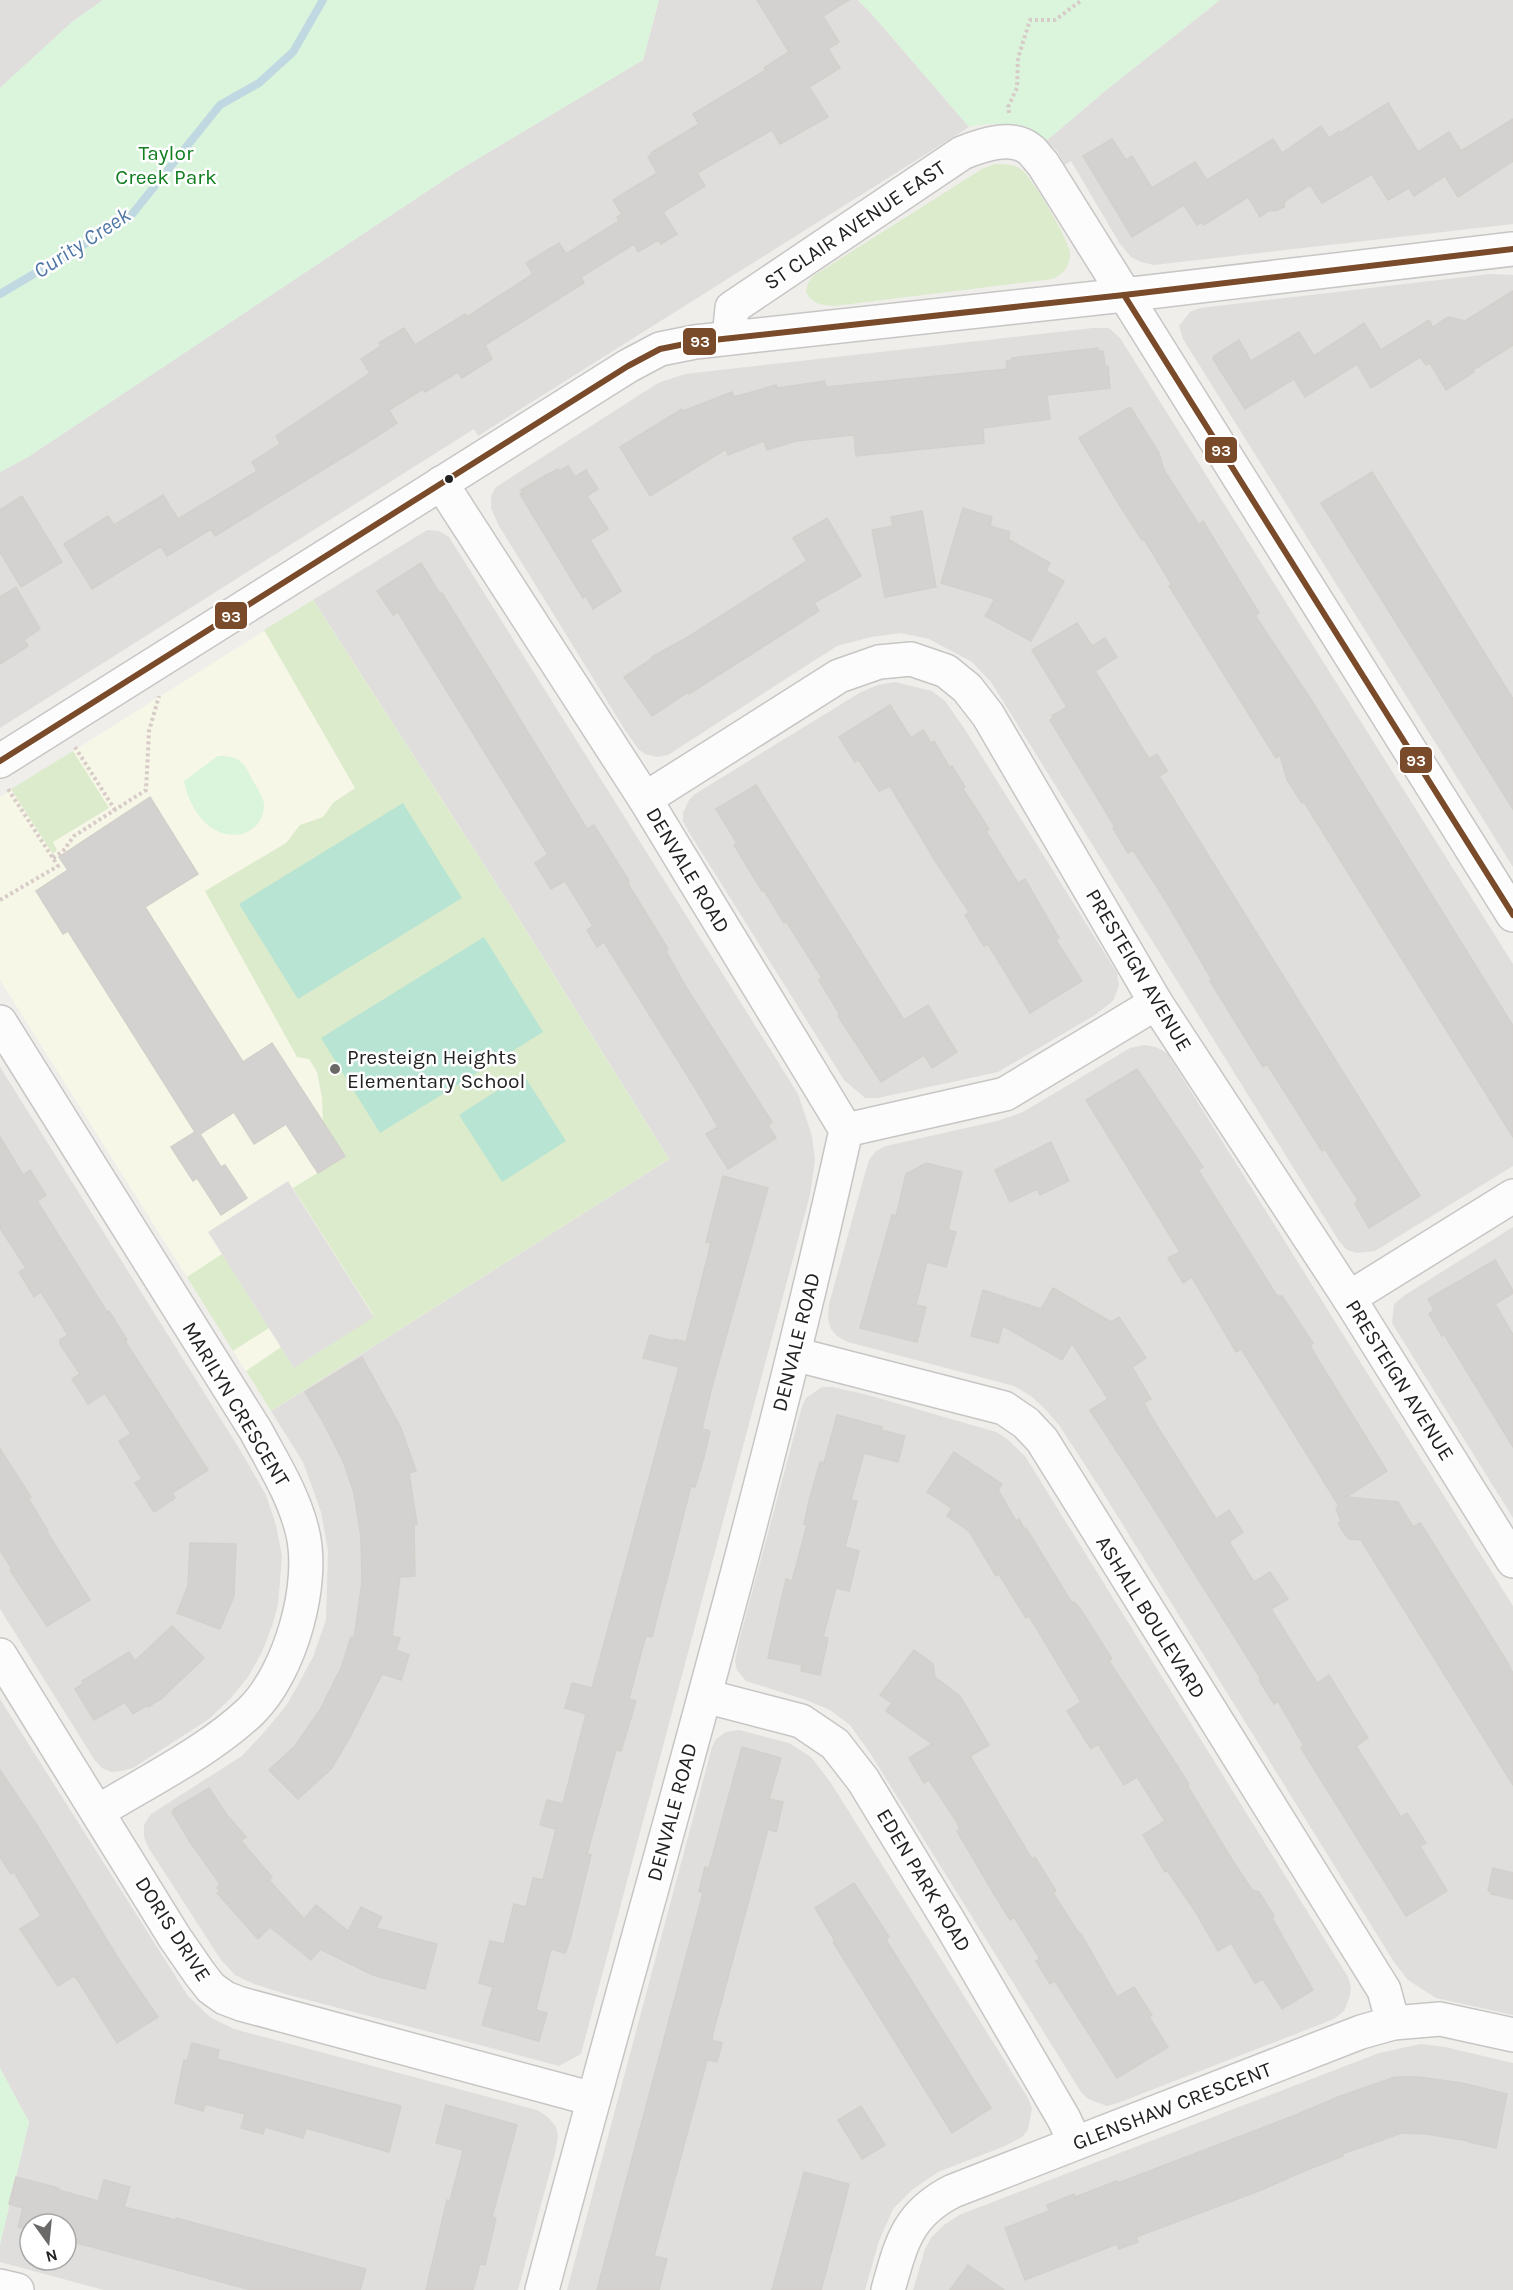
<svg xmlns="http://www.w3.org/2000/svg" width="1513" height="2290" viewBox="0 0 1513 2290" font-family="Karla,sans-serif">
	<rect width="100%" height="100%" fill="#efeeeb"/>
	<g fill="#dfdedc" fill-rule="evenodd">
		<path d="M0 0H103L72 22 0 88Z"/>
		<path d="M659 0H858L871 13 969 127 478 436 474 429 0 728V472L28 457 459 170 643 60Z"/>
		<path d="M1220 0H1513V224L1154 265 1141 262 1131 257 1120 244 1071 161 1065 165 1057 151 1046 141 1105 91Z"/>
		<path d="M1490 274 1513 275V867L1183 339 1179 326 1190 312 1200 308Z"/>
		<path d="M1093 328H1109L1120 338 1513 964V1166L1375 1251 1357 1253 1347 1250 1339 1241 991 682 972 662 929 639 901 633 871 637 837 646 668 755 657 757 645 754 639 750 625 730 499 526 491 508V496L496 487 658 383 685 374Z"/>
		<path d="M427 530 439 531 449 537 461 556 798 1094 812 1136 815 1160 810 1195 581 2054 559 2066 289 1995 254 1984 235 1975 221 1960 148 1847 144 1837V1825L151 1814 242 1756 265 1731 286 1706 298 1685 313 1657 326 1620 328 1551 321 1512 303 1462 271 1411 669 1159 517 916 313 600Z"/>
		<path d="M895 682 932 691 945 701 964 728 1117 973 1119 986 1113 1001 1095 1015 998 1072 878 1098H865L844 1080 687 829 683 821V813L689 800 695 794 861 692 878 685Z"/>
		<path d="M1144 1045 1156 1047 1167 1053 1513 1606V2015L1436 1998 1408 1980 1394 1962 1100 1488 1059 1425 1045 1409 1031 1396 1014 1386 848 1342 837 1336 831 1329 828 1319 829 1304 865 1173 869 1160 876 1151 886 1146 997 1121 1023 1112 1130 1048Z"/>
		<path d="M0 1067 242 1453 266 1495 276 1525 282 1556 278 1605 272 1626 262 1652 248 1677 230 1699 209 1719 133 1768 122 1771 111 1772 102 1768 94 1759 0 1609Z"/>
		<path d="M1513 1227V1518L1392 1323 1394 1304 1405 1295Z"/>
		<path d="M822 1387H832L868 1395 996 1432 1006 1438 1025 1456 1348 1977 1351 1987 1350 1996 1344 2011 1334 2019 1118 2103 1107 2106 1088 2099 1081 2092 870 1753 850 1725 830 1710 806 1700 746 1681 737 1670 735 1661 739 1641 802 1406 806 1398Z"/>
		<path d="M0 1699 188 1996 210 2017 234 2029 537 2110 548 2117 556 2127 558 2135 556 2149 518 2290H104L0 2262V2245L29 2122 0 2068ZM30 2224H66V2260H30Z"/>
		<path d="M739 1730 789 1743 811 1757 831 1783 1028 2098 1032 2108 1028 2130 1022 2137 1005 2146 938 2172 912 2190 893 2209 879 2241 865 2290H567L712 1747 716 1739 726 1732Z"/>
		<path d="M1421 2044 1445 2047 1513 2063V2290H913L925 2249 931 2238 944 2225 959 2215 1379 2053Z"/>
	</g>
	<path fill="#f7f7e8" d="M313 600 517 916 669 1159 271 1411 0 980V797Z"/>
	<g fill="#dbebcc">
		<path d="M995 164C1005 164 1014 164 1022 170 1032 178 1070 241 1070 254 1070 266 1063 274 1053 279L834 306C820 305 813 304 806 292L808 283 813 276 982 169Z"/>
		<path d="M313 600 517 916 669 1159 271 1411 246 1371 281 1347 294 1367 374 1316 293 1188 345 1156 323 1123 322 1098 317 1072 309 1059 297 1057 205 891 286 843 300 825 323 817 333 803 355 788 264 630Z"/>
		<path d="M73 751 109 808 53 842 57 850 53 854 11 789Z"/>
		<path d="M222 1254 269 1328 233 1351 187 1277Z"/>
	</g>
	<g fill="#dbf4dc">
		<path d="M103 0H659L643 60 459 170 28 457 0 472V88L72 22Z"/>
		<path d="M858 0H1220L1105 91 1046 141C1017 124 1002 120 969 127L871 13Z"/>
		<path d="M218 756C238 756 243 760 252 779 256 786 263 796 264 804 264 831 238 842 215 830 198 821 187 798 184 781Z"/>
		<path d="M0 2068 29 2122 0 2245Z"/>
	</g>
	<g fill="#b8e4d3">
		<path d="M403 803 462 898 298 999 239 904Z"/>
		<path d="M484 937 543 1032 380 1133 321 1038Z"/>
		<path d="M523 1074 566 1141 502 1182 459 1115Z"/>
	</g>
	<path fill="#e0dfde" d="M288 1181 374 1317 294 1368 208 1232Z"/>
	<g fill="none" stroke-linecap="round" stroke-linejoin="round">
		<path stroke="#c0d8e1" stroke-width="8" d="M0 294 129 218 220 105 259 83 293 52 323 0"/>
	</g>
	<g fill="#d4d2d0" stroke="#d3d0cc" stroke-width="1.5">
		<path d="M757 0H849L823 16 839 42 828 49 840 68 809 87 828 117 780 144 772 130 697 173 705 186 663 212 677 234 661 244 658 240 638 252 634 244 581 277 584 283 485 345 492 359 462 378 458 372 425 392 423 389 389 410 397 423 376 437 215 536 211 529 167 556 161 546 92 589 64 544 108 516 114 525 163 495 178 519 257 471 252 462 280 444 276 436 370 373 361 359 381 346 379 343 404 328 415 345 465 314 467 317 533 274 526 263 559 243 566 254 619 221 617 217 622 214 613 200 657 173 648 157 652 154 651 153 699 124 693 114 766 70 764 68 789 52Z"/>
		<path d="M1388 103 1418 152 1449 132 1461 151 1513 119V161L1458 197 1445 176 1414 196 1409 188 1388 200 1372 174 1322 203 1310 185 1285 201 1284 207 1275 211 1270 210 1260 217 1248 197 1204 225 1202 222 1197 225 1184 205 1132 237 1083 156 1112 139 1126 160 1132 156 1152 188 1195 162 1207 180 1273 139 1282 153 1321 126 1329 138 1339 131 1340 133Z"/>
		<path d="M1513 291V345L1473 370 1474 372 1446 390 1430 363 1426 365 1420 357 1371 388 1357 364 1305 397 1294 379 1245 409 1213 359 1214 356 1239 340 1251 361 1299 332 1314 356 1364 323 1381 350 1429 320 1433 327 1448 317 1465 321Z"/>
		<path d="M1098 348V351H1103L1105 366H1108L1110 388 1047 395 1050 419 983 428 984 443 856 456 854 435 796 441 767 450 764 441 728 455 726 449 650 496 620 447 682 409 683 411 732 392 734 397 776 385 777 388 825 381 826 387 1007 369 1006 361 1012 360V358Z"/>
		<path d="M1128 408H1131L1159 453 1164 470 1199 525 1203 521 1259 613 1256 615 1258 620 1310 698 1513 1026V1137L1304 802 1302 803 1287 780 1280 755 1276 758 1169 586 1172 585 1144 539 1142 540 1120 506 1079 438Z"/>
		<path d="M568 466 575 477 586 470 598 489 587 496 608 529 590 540 621 591 593 609 586 596 583 598 520 494 523 493 521 490 546 475 558 469 559 471Z"/>
		<path d="M1372 472 1513 699V809L1321 503Z"/>
		<path d="M22 496 62 562 21 587 0 552V510Z"/>
		<path d="M963 508 992 517 990 526 1010 532 1008 539 1050 563 1046 571 1064 581 1031 641 985 616 995 599 941 583Z"/>
		<path d="M922 511 936 587 885 597 872 530 893 526 891 517Z"/>
		<path d="M827 518 861 576 814 603 819 611 689 694 688 692 652 716 624 677 653 658 652 657 688 637 807 561 793 538Z"/>
		<path d="M421 563 440 594 442 593 498 683 587 829 594 825 629 881 627 882 668 949 666 951 686 987 772 1122 768 1125 776 1138 728 1169 706 1134 718 1127 697 1091 604 942 597 947 587 930 593 926 565 881 551 889 535 863 547 855V853L398 612 393 615 377 591Z"/>
		<path d="M16 587 40 629 24 640 28 646 0 664V597Z"/>
		<path d="M1077 623 1092 646 1105 638 1117 657 1095 671 1149 759 1157 754 1167 771 1159 776 1420 1196 1369 1228 1355 1204 1358 1200 1325 1149 1322 1151 1267 1064 1263 1067 1210 981 1212 980 1166 901 1133 850 1128 853 1113 828 1115 827 1050 720 1054 718 1052 716 1067 707 1032 650Z"/>
		<path d="M890 705 911 738 923 730 931 743 934 741 950 768 952 766 965 787 963 789 989 829 986 831 1018 883 1025 879 1059 938 1056 940 1082 981 1030 1013 988 944 984 946 982 943 965 915 969 912 936 862 890 786 879 791 858 759 855 762 839 737Z"/>
		<path d="M756 785 904 1020 928 1005 957 1052 932 1068 924 1055 881 1082 838 1016 840 1015 819 980 822 978 786 921 784 923 764 890 762 891 734 845 737 843 716 809Z"/>
		<path d="M150 797 198 874 145 907 243 1062 272 1043 345 1156 318 1173 286 1124 254 1144 234 1112 200 1134 221 1167 225 1165 247 1198 221 1215 197 1178 193 1181 171 1147 195 1132 68 931 63 934 36 891 68 870 59 857Z"/>
		<path d="M1137 1069 1203 1167 1198 1170 1277 1296H1282L1313 1343 1310 1345 1317 1358 1387 1471 1346 1497 1398 1502 1413 1527 1420 1523 1421 1524 1506 1660 1513 1673V1785L1361 1540 1349 1539 1344 1533 1338 1523 1341 1521 1336 1509 1339 1506 1254 1369 1241 1349 1236 1352 1192 1277 1183 1283 1168 1258 1180 1252 1086 1100Z"/>
		<path d="M0 1137 23 1175 30 1170 46 1195 37 1201 107 1312 109 1311 127 1340 125 1341 208 1470 172 1493 175 1498 154 1512 135 1483 142 1479 119 1441 131 1434 105 1393 88 1404 72 1379 80 1374 60 1344V1340L68 1335 41 1292 34 1297 19 1272 26 1268 0 1228Z"/>
		<path d="M1051 1142 1069 1181 1040 1195 1037 1189 1010 1202 995 1170Z"/>
		<path d="M926 1163 962 1172 948 1230 956 1232 946 1267 927 1262 916 1305 926 1307 917 1342 860 1328 892 1215 896 1216 906 1174Z"/>
		<path d="M723 1176 768 1188 711 1390 702 1429 710 1431 704 1457 695 1487 691 1486 652 1637 646 1636 643 1646 629 1699 636 1701 621 1751 616 1750 602 1800 587 1854 591 1855 570 1940 565 1953 551 1949 536 2010 547 2013 539 2041 482 2025 493 1987 479 1983 490 1941 504 1944 514 1904 526 1907 533 1878 543 1880 556 1829 540 1825 547 1800 563 1804 586 1714 565 1708 572 1683 592 1688 679 1367 643 1358 650 1335 673 1341 674 1339 686 1342 711 1243 706 1242Z"/>
		<path d="M1495 1260 1513 1291V1293L1495 1304 1513 1335V1447L1444 1334 1442 1336 1429 1314 1434 1310 1428 1299Z"/>
		<path d="M1053 1288 1111 1322 1119 1317 1146 1358 1132 1367 1151 1399 1144 1403 1155 1423 1216 1519 1229 1510 1243 1532 1229 1542 1254 1582 1270 1572 1288 1599 1271 1609 1317 1683 1329 1675 1363 1730 1368 1738 1356 1746 1401 1817 1407 1813 1426 1843 1420 1846 1447 1891 1406 1916 1301 1748 1304 1746 1278 1701 1274 1704 1259 1680 1261 1679 1134 1477 1091 1412 1090 1410 1108 1399 1072 1343 1062 1360 1003 1326 998 1343 971 1336 983 1290 1041 1309Z"/>
		<path d="M362 1357 401 1428 416 1471 409 1473 417 1524 414 1525 415 1576 400 1577 392 1636 400 1638 396 1650 409 1655 401 1680 382 1674 349 1739 331 1769 298 1799 269 1770 295 1746 320 1710 341 1668 351 1637 354 1638 362 1582 361 1537 354 1493 343 1461 321 1418 305 1392Z"/>
		<path d="M837 1415 882 1427 881 1430 905 1436 898 1462 864 1453 851 1500 857 1501 845 1547 859 1551 849 1591 836 1588 823 1637 828 1638 820 1675 801 1671 802 1665 768 1658 786 1579 792 1581 807 1525 804 1524 809 1501 820 1462 824 1463Z"/>
		<path d="M0 1449 31 1497 28 1498 48 1531 47 1532 90 1600 47 1626 10 1570 12 1569 0 1550Z"/>
		<path d="M954 1452 1002 1484 998 1490 1016 1521 1019 1519 1024 1529 1026 1528 1072 1603 1074 1602 1081 1610 1112 1659 1109 1661 1189 1784 1187 1785 1229 1855 1252 1890 1259 1892 1274 1916 1272 1918 1313 1990 1282 2009 1263 1979 1255 1983 1231 1943 1218 1951 1195 1911 1167 1870 1165 1872 1143 1835 1165 1821 1137 1777 1124 1785 1098 1744 1091 1749 1067 1711 1081 1702 1029 1616 1026 1618 999 1574 996 1576 969 1531 947 1516 952 1508 927 1492Z"/>
		<path d="M190 1543 236 1544 234 1596 220 1629 177 1613 188 1586Z"/>
		<path d="M172 1626 204 1658 161 1699 148 1707 147 1705 133 1714 125 1702 94 1720 75 1689 83 1684 82 1681 129 1652 135 1661Z"/>
		<path d="M914 1650 933 1664 935 1677 960 1696 989 1745 970 1756 1032 1859 1035 1857 1056 1891 1053 1893 1080 1935 1081 1934 1117 1997 1134 1987 1152 2015 1149 2017 1168 2047 1117 2078 1055 1981 1050 1984 1036 1961 1040 1959 1014 1917 1010 1920 994 1894 957 1831 960 1829 955 1819 929 1780 924 1783 909 1758 932 1744 886 1711 892 1703 880 1695Z"/>
		<path d="M742 1747 781 1758 769 1799 783 1802 776 1832 768 1829 713 2033 712 2040 722 2043 717 2062 707 2060 654 2256 667 2259 659 2290H597L703 1893 699 1891 705 1867 709 1868Z"/>
		<path d="M0 1770 37 1825 121 1963 158 2017 117 2043 79 1982 74 1976 58 1986 20 1929 41 1916 14 1872 11 1874 0 1857Z"/>
		<path d="M209 1788 227 1815 246 1837 241 1841 272 1877 269 1880 304 1919 316 1905 348 1931 361 1907 382 1917 376 1928 437 1944 425 1989 373 1975 320 1949 311 1960 270 1927 258 1939 217 1893 220 1891 217 1888 220 1884 190 1842 172 1812 175 1810 174 1809Z"/>
		<path d="M1493 1868 1513 1873V1899L1491 1894V1892L1488 1891Z"/>
		<path d="M854 1883 889 1937 886 1940 991 2108 952 2133 833 1942 835 1941 815 1908Z"/>
		<path d="M192 2043 219 2050 217 2059 401 2106 389 2152 306 2128 303 2138 265 2127 263 2134 241 2128 245 2114 205 2104 203 2111 175 2103 184 2060 187 2061Z"/>
		<path d="M1395 2077H1419L1462 2083 1507 2094 1496 2148 1469 2142V2141L1426 2134 1402 2133 1342 2154 1343 2156 1304 2171 1264 2189 1136 2237 1138 2242 1119 2249 1117 2244 1025 2280 1005 2228 1049 2211 1047 2205 1074 2194 1075 2197 1117 2181 1118 2183 1298 2114 1338 2097Z"/>
		<path d="M446 2105 517 2125 492 2217 496 2218 485 2265 480 2264 473 2290H426L447 2200 450 2201 463 2150 436 2143Z"/>
		<path d="M861 2106 885 2145 862 2159 838 2120Z"/>
		<path d="M804 2172 849 2184 842 2212 821 2290H772Z"/>
		<path d="M16 2177 59 2188V2190L98 2201 104 2180 130 2187 124 2207 176 2220V2218L366 2269 360 2290H251L66 2240V2224H30V2230L18 2227 23 2208 9 2204Z"/>
		<path d="M968 2265 1004 2290H950Z"/>
	</g>
	<g fill="none" stroke-linecap="round" stroke-linejoin="round">
		<defs>
			<g id="minor">
				<path d="M729 338 732 308 962 153C982 145 1012 134 1031 150 1035 154 1039 160 1043 164L1513 915"/>
				<path d="M441 483 645 799 846 1130C760 1520 645 1904 542 2290"/>
				<path d="M0 761 628 366 660 349 695 342 1124 295 1513 249"/>
				<path d="M645 799 839 676 879 662 911 659 946 671 967 688 988 715 1156 1003 1349 1298 1513 1561"/>
				<path d="M0 1022 256 1431C273 1463 293 1494 302 1530 316 1583 290 1673 251 1711 209 1751 148 1781 99 1811"/>
				<path d="M846 1130 1005 1094 1156 1003"/>
				<path d="M1349 1298 1513 1196"/>
				<path d="M794 1354 1004 1408 1026 1423 1042 1440 1384 1990 1393 2023"/>
				<path d="M0 1655 175 1938 200 1974 211 1988 225 1998 241 2004 593 2099"/>
				<path d="M705 1696 801 1721 835 1744 863 1780 951 1925 1064 2119 1075 2143"/>
				<path d="M0 2286 17 2290"/>
				<path d="M888 2290C901 2244 907 2214 953 2191L1361 2032 1393 2023 1440 2019 1513 2035"/>
			</g>
		</defs>
		<use href="#minor" stroke="#c7c6c5" stroke-width="36"/>
		<g stroke="#d8ccc9" stroke-width="4" stroke-dasharray="3 3" stroke-linecap="butt">
			<path d="M1009 113 1008 107 1017 88 1018 58 1030 20H1055L1082 0"/>
			<path d="M75 747 115 810"/>
			<path d="M53 858 63 851 74 836 146 790 149 731 159 696"/>
			<path d="M0 900 58 866 8 789"/>
		</g>
		<use href="#minor" stroke="#fdfcfc" stroke-width="33"/>
		<defs>
			<g id="bus-1">
				<path d="M1124 295 1513 915"/>
				<path d="M0 761 628 366 660 349 695 342 1124 295 1513 249"/>
			</g>
		</defs>
		<use href="#bus-1" stroke="#fff" stroke-width="10"/>
		<use href="#bus-1" stroke="#7a4b2a" stroke-width="6"/>
	</g>
	<circle fill="#222" stroke="#fff" stroke-width="2" cx="449" cy="479" r="5"/>
	<circle fill="#6a6968" stroke="#fff" stroke-width="2" cx="335" cy="1069" r="6"/>
	<g text-anchor="middle" dominant-baseline="central" stroke-width="5" stroke-linejoin="round" paint-order="stroke">
		<g font-size="21" fill="#117e1f" stroke="#fff">
			<text x="166" y="153">Taylor<tspan x="166" dy="24">Creek Park</tspan></text>
		</g>
		<g font-size="21" fill="#222" stroke="#fff">
			<text transform="translate(855 225) rotate(-34)">ST CLAIR AVENUE EAST</text>
			<text transform="translate(688 870) rotate(59)">DENVALE ROAD</text>
			<text transform="translate(1139 970) rotate(59)">PRESTEIGN AVENUE</text>
			<text transform="translate(796 1342) rotate(-76)">DENVALE ROAD</text>
			<text transform="translate(1400 1380) rotate(58)">PRESTEIGN AVENUE</text>
			<text transform="translate(236 1404) rotate(59)">MARILYN CRESCENT</text>
			<text transform="translate(1151 1617) rotate(58)">ASHALL BOULEVARD</text>
			<text transform="translate(672 1812) rotate(-75)">DENVALE ROAD</text>
			<text transform="translate(924 1880) rotate(59)">EDEN PARK ROAD</text>
			<text transform="translate(173 1929) rotate(57)">DORIS DRIVE</text>
			<text transform="translate(1172 2106) rotate(-21)">GLENSHAW CRESCENT</text>
		</g>
		<g font-size="21" fill="#222" stroke="#fff" text-anchor="start">
			<text x="347" y="1057">Presteign Heights<tspan x="347" dy="24">Elementary School</tspan></text>
		</g>
		<g font-size="22" font-style="italic" fill="#4e77a6" stroke="#fff">
			<text transform="translate(82 243) rotate(-33)">Curity Creek</text>
		</g>
	</g>
	<g stroke="#fff" stroke-width="2">
		<rect x="682" y="327" width="35" height="29" rx="6" fill="#7a4b2a"/>
		<rect x="1204" y="436" width="34" height="28" rx="6" fill="#7a4b2a"/>
		<rect x="214" y="601" width="34" height="29" rx="6" fill="#7a4b2a"/>
		<rect x="1399" y="746" width="34" height="28" rx="6" fill="#7a4b2a"/>
	</g>
	<g font-size="16" text-anchor="middle" font-weight="bold" fill="#fff">
		<text x="700" y="347">93</text>
		<text x="1221" y="456">93</text>
		<text x="231" y="622">93</text>
		<text x="1416" y="766">93</text>
	</g>
	<g transform="translate(48 2242) rotate(165)"><circle r="28" fill="#ffffff" stroke="#a7a7a7" stroke-width="1.5"/>
	<path d="M0-4.5L10 22L0 15L-10 22Z" fill="#6a6968"/>
	<text y="-9" font-size="16" font-weight="bold" text-anchor="middle" fill="#222222">N</text>
	</g>
</svg>
